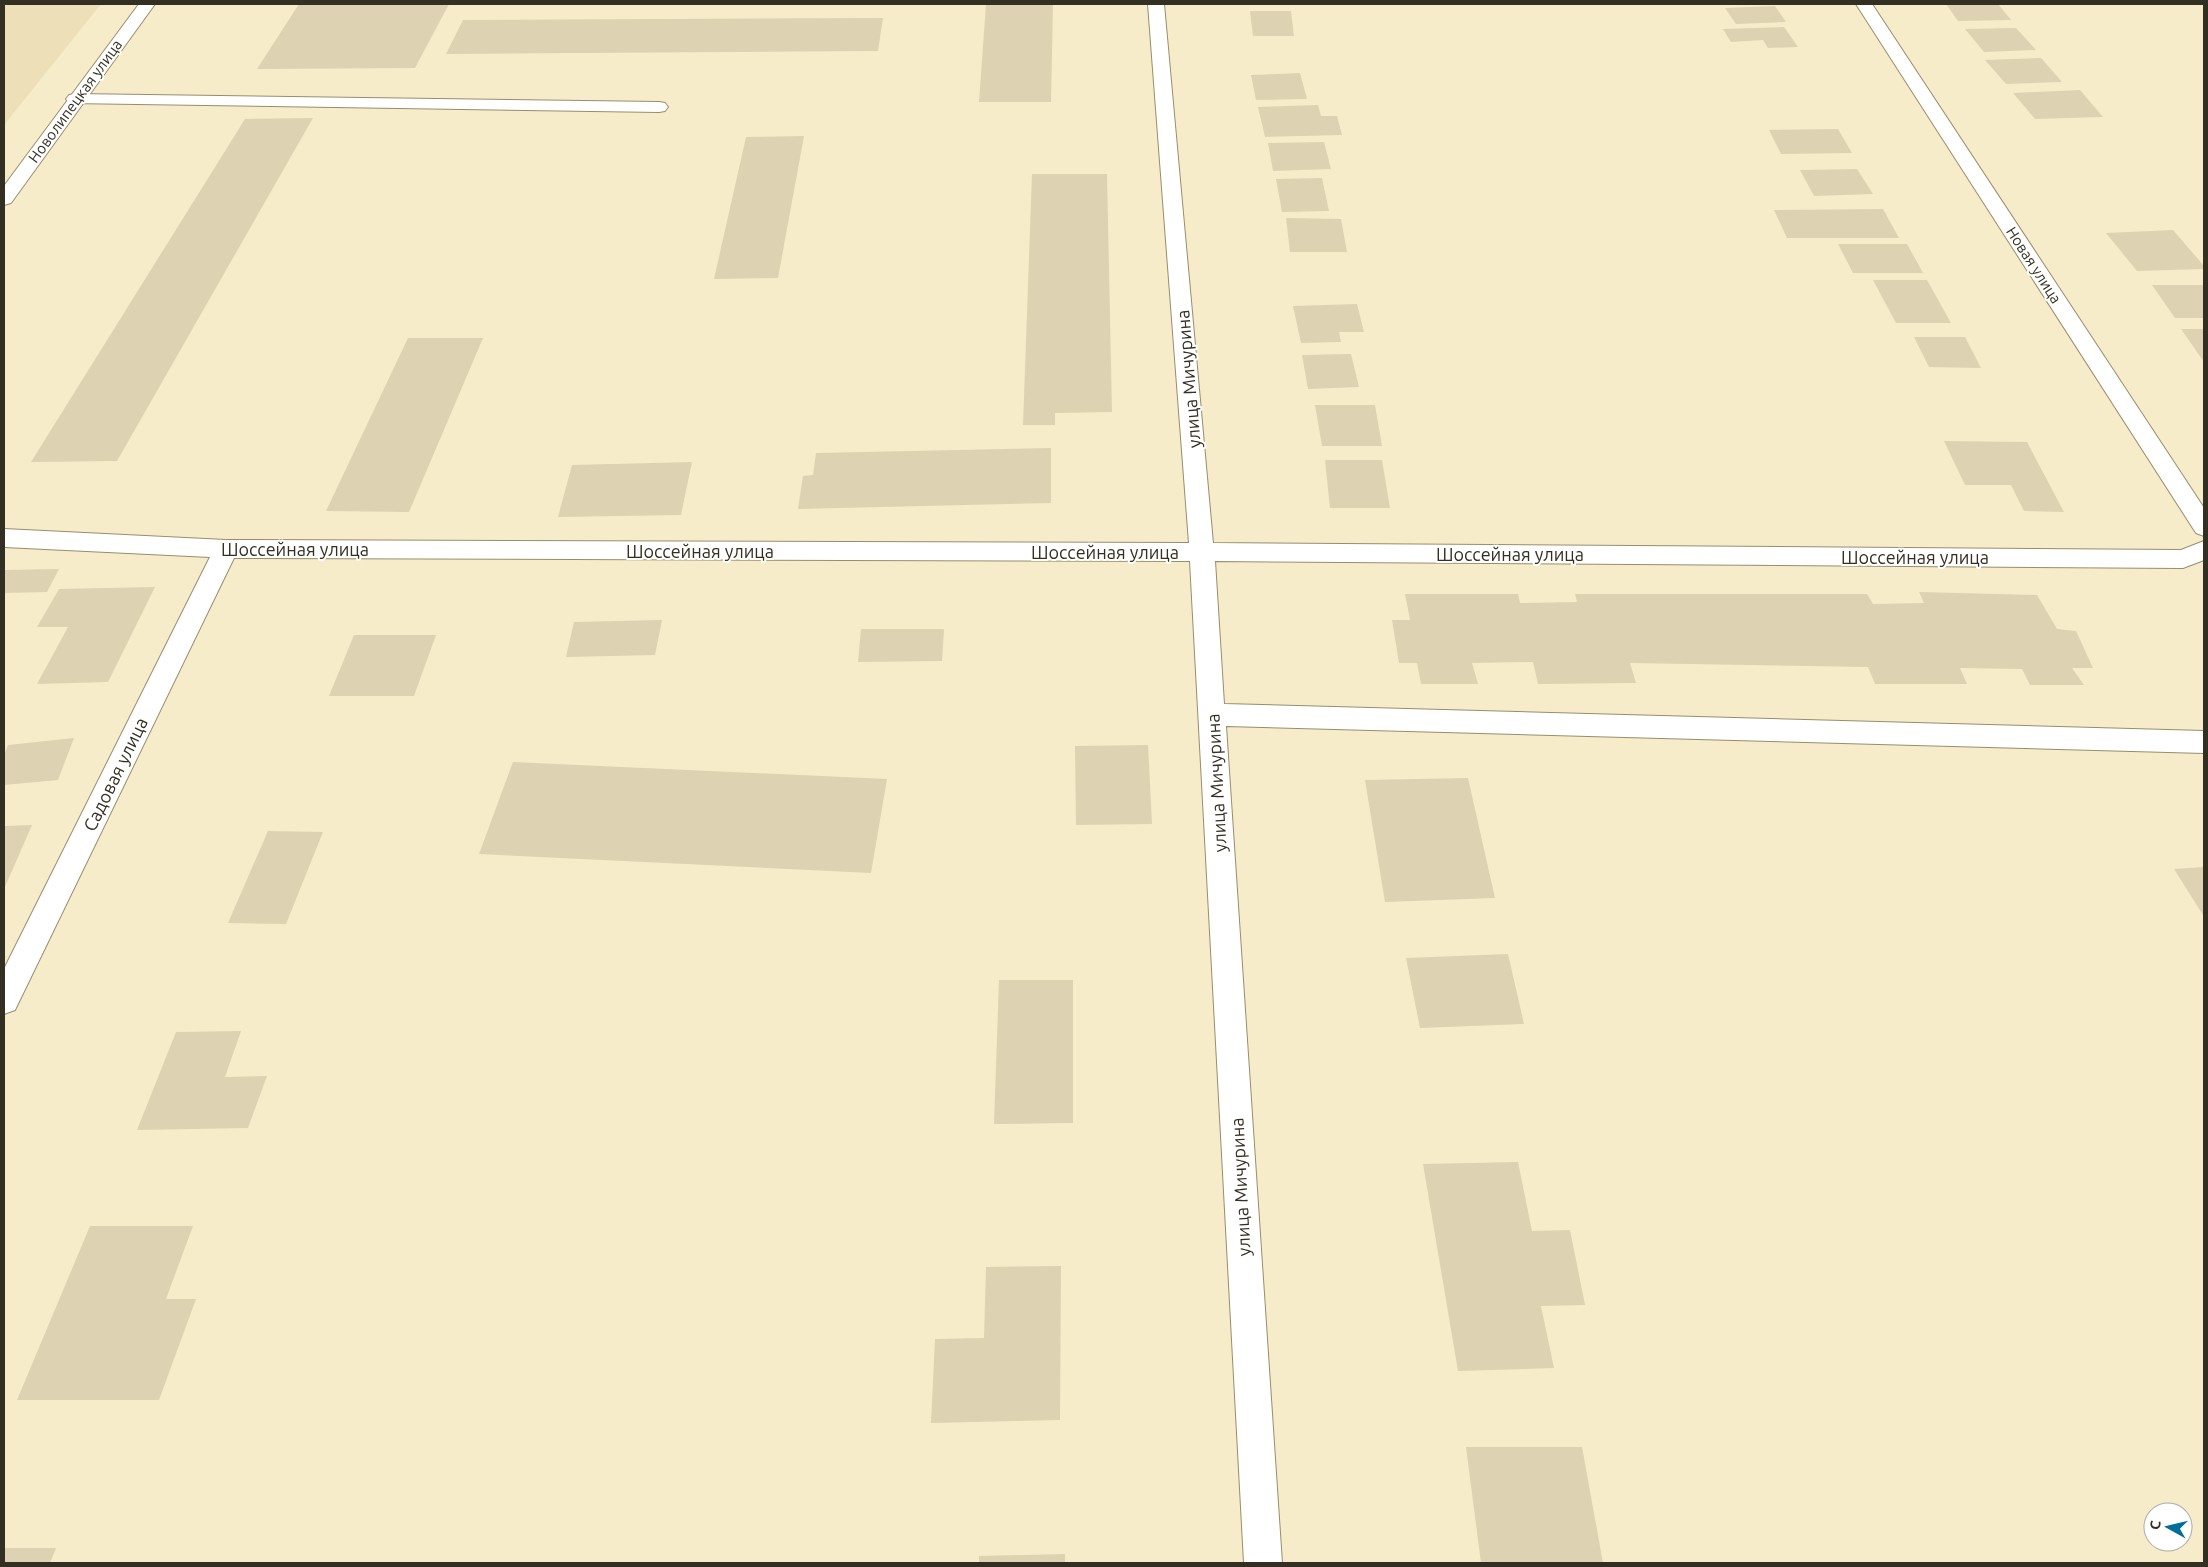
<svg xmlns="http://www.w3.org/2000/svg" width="2208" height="1567" viewBox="0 0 2208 1567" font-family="Ubuntu,sans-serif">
	<rect width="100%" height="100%" fill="#f7ecca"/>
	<path fill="#eddfb7" d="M4 4H101L4 125Z"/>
	<g fill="#ddd2b1">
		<path d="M299 4H449L415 68 257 69Z"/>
		<path d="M986 4H1053L1051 102H979Z"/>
		<path d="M1946 4H1998L2011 20 1958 21Z"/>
		<path d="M1775 6 1786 22 1736 24 1725 8Z"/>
		<path d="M1250 11H1291L1294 36H1253Z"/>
		<path d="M883 18 878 51 446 54 463 20Z"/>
		<path d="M1784 27 1798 47 1768 48 1763 40 1731 42 1723 29Z"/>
		<path d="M2016 28 2036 50 1984 52 1965 29Z"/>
		<path d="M2041 58 2062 82 2006 84 1985 60Z"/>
		<path d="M1300 73 1307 99 1256 100 1251 75Z"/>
		<path d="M2080 90 2103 117 2035 119 2013 93Z"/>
		<path d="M1318 105 1321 116H1337L1342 135 1265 137 1258 107Z"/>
		<path d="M313 118 117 461 31 462 245 119Z"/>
		<path d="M1838 129 1852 153 1781 154 1769 130Z"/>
		<path d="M804 136 778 278 714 279 746 137Z"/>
		<path d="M1324 142 1331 169 1273 171 1268 143Z"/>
		<path d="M1857 169 1873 194 1814 196 1800 170Z"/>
		<path d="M1032 174H1107L1112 412 1055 413V425H1023Z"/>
		<path d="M1322 178 1329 211 1282 212 1276 179Z"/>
		<path d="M1883 209 1899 238H1787L1774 210Z"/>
		<path d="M1286 218 1341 219 1347 252H1290Z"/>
		<path d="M2173 230 2204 266V269L2137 271 2106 233Z"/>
		<path d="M1838 244H1907L1923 273H1853Z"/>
		<path d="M1873 280H1927L1951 323H1896Z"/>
		<path d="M2152 285H2204V318H2175Z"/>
		<path d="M1357 304 1364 332H1339L1341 342 1301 343 1293 306Z"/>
		<path d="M2181 329H2204V362Z"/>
		<path d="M1914 337H1965L1981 368 1929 367Z"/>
		<path d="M408 338H483L409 512 326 511Z"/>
		<path d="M1351 354 1359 387 1308 389 1302 355Z"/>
		<path d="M1315 405H1375L1382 446H1322Z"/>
		<path d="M1944 441 2027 442 2064 512 2024 511 2011 485H1965Z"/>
		<path d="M1051 448V503L798 509 803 476 813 475 816 453Z"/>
		<path d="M1325 460H1382L1390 508H1330Z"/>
		<path d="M692 462 681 515 558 517 572 465Z"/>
		<path d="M59 569 47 592 4 593V570Z"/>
		<path d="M155 587 108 682 37 684 68 627H37L59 589Z"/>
		<path d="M1919 592 2037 595 2057 629 2076 631 2093 668H2072L2084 685H2030L2022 669 1960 668 1967 684H1875L1868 667 1630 663 1636 683 1538 684 1533 662 1472 663 1478 684H1421L1417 663H1399L1392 620H1410L1405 594H1518L1520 603 1577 602 1575 594H1867L1873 604 1924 603Z"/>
		<path d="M662 620 655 655 566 657 574 622Z"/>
		<path d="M861 629H944L942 661 858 662Z"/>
		<path d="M354 635H436L414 696H329Z"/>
		<path d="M74 738 58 780 4 785V755L8 745Z"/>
		<path d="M1148 745 1152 824 1076 825 1075 746Z"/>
		<path d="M513 762 887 779 871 873 479 854Z"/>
		<path d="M1468 778 1495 898 1385 902 1365 780Z"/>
		<path d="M32 825 4 889V826Z"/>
		<path d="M268 831 323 832 286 924 228 923Z"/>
		<path d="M2204 867V915H2203L2174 869Z"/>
		<path d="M1508 954 1524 1024 1420 1028 1406 958Z"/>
		<path d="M999 980H1073V1123L994 1124Z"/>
		<path d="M241 1031 225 1077 267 1076 248 1128 137 1130 176 1032Z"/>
		<path d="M1518 1162 1532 1231 1570 1230 1585 1305 1541 1306 1554 1368 1458 1371 1423 1164Z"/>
		<path d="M90 1226H193L166 1299H196L159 1400H17Z"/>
		<path d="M1061 1266 1060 1420 931 1423 935 1339 984 1338 986 1267Z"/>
		<path d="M1466 1447H1582L1603 1563H1481Z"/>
		<path d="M4 1548H56L50 1563H4Z"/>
		<path d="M1065 1554V1563H979V1556Z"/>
	</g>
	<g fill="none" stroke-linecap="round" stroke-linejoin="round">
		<defs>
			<path id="service" d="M75 94 659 102 665 103 668 107 665 111 659 112 69 103 66 99 69 95Z"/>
			<g id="minor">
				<path d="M1148 4H1164L1213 543 2181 550 2204 541V560L2183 568 1215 561 1224 704 2204 731V753L1226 726 1282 1563H1244L1190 561 234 558 15 1010 4 1014V969L210 557 4 547V529L226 540 1189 543Z"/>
				<path d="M1856 4H1872L2204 508V536L2196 533Z"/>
			</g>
			<path id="tertiary" d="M139 4H155L11 203 4 205V186Z"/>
		</defs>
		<use href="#service" stroke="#978d6d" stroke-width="2"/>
		<use href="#minor" stroke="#978d6d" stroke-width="2"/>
		<use href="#tertiary" stroke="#978d6d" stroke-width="2"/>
		<use href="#service" fill="#fff" fill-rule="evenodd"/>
		<use href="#minor" fill="#fff" fill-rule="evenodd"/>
		<use href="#tertiary" fill="#fff" fill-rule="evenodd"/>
	</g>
	<g text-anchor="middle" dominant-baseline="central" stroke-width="4" stroke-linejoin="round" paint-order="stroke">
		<g font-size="15" fill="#332f22" stroke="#fff">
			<text transform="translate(75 101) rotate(-54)">Новолипецкая улица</text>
			<text transform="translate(2034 265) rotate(57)">Новая улица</text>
		</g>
		<g font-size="18" fill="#332f22" stroke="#fff">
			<text transform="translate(1188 379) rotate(-95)">улица Мичурина</text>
			<text x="295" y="549">Шоссейная улица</text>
			<text x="700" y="551">Шоссейная улица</text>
			<text x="1105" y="552">Шоссейная улица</text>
			<text x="1510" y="554">Шоссейная улица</text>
			<text x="1915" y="557">Шоссейная улица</text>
			<text transform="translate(115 774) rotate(-64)">Садовая улица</text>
			<text transform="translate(1216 783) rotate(-93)">улица Мичурина</text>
			<text transform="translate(1240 1187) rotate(-93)">улица Мичурина</text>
		</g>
	</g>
	<rect width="2208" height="1567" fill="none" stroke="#332f22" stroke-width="10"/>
	<g transform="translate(2168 1527) rotate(278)"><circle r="24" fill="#ffffff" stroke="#adaca7"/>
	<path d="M0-4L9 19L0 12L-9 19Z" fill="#016d9a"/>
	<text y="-8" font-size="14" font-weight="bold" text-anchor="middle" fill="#332f22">С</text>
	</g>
</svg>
